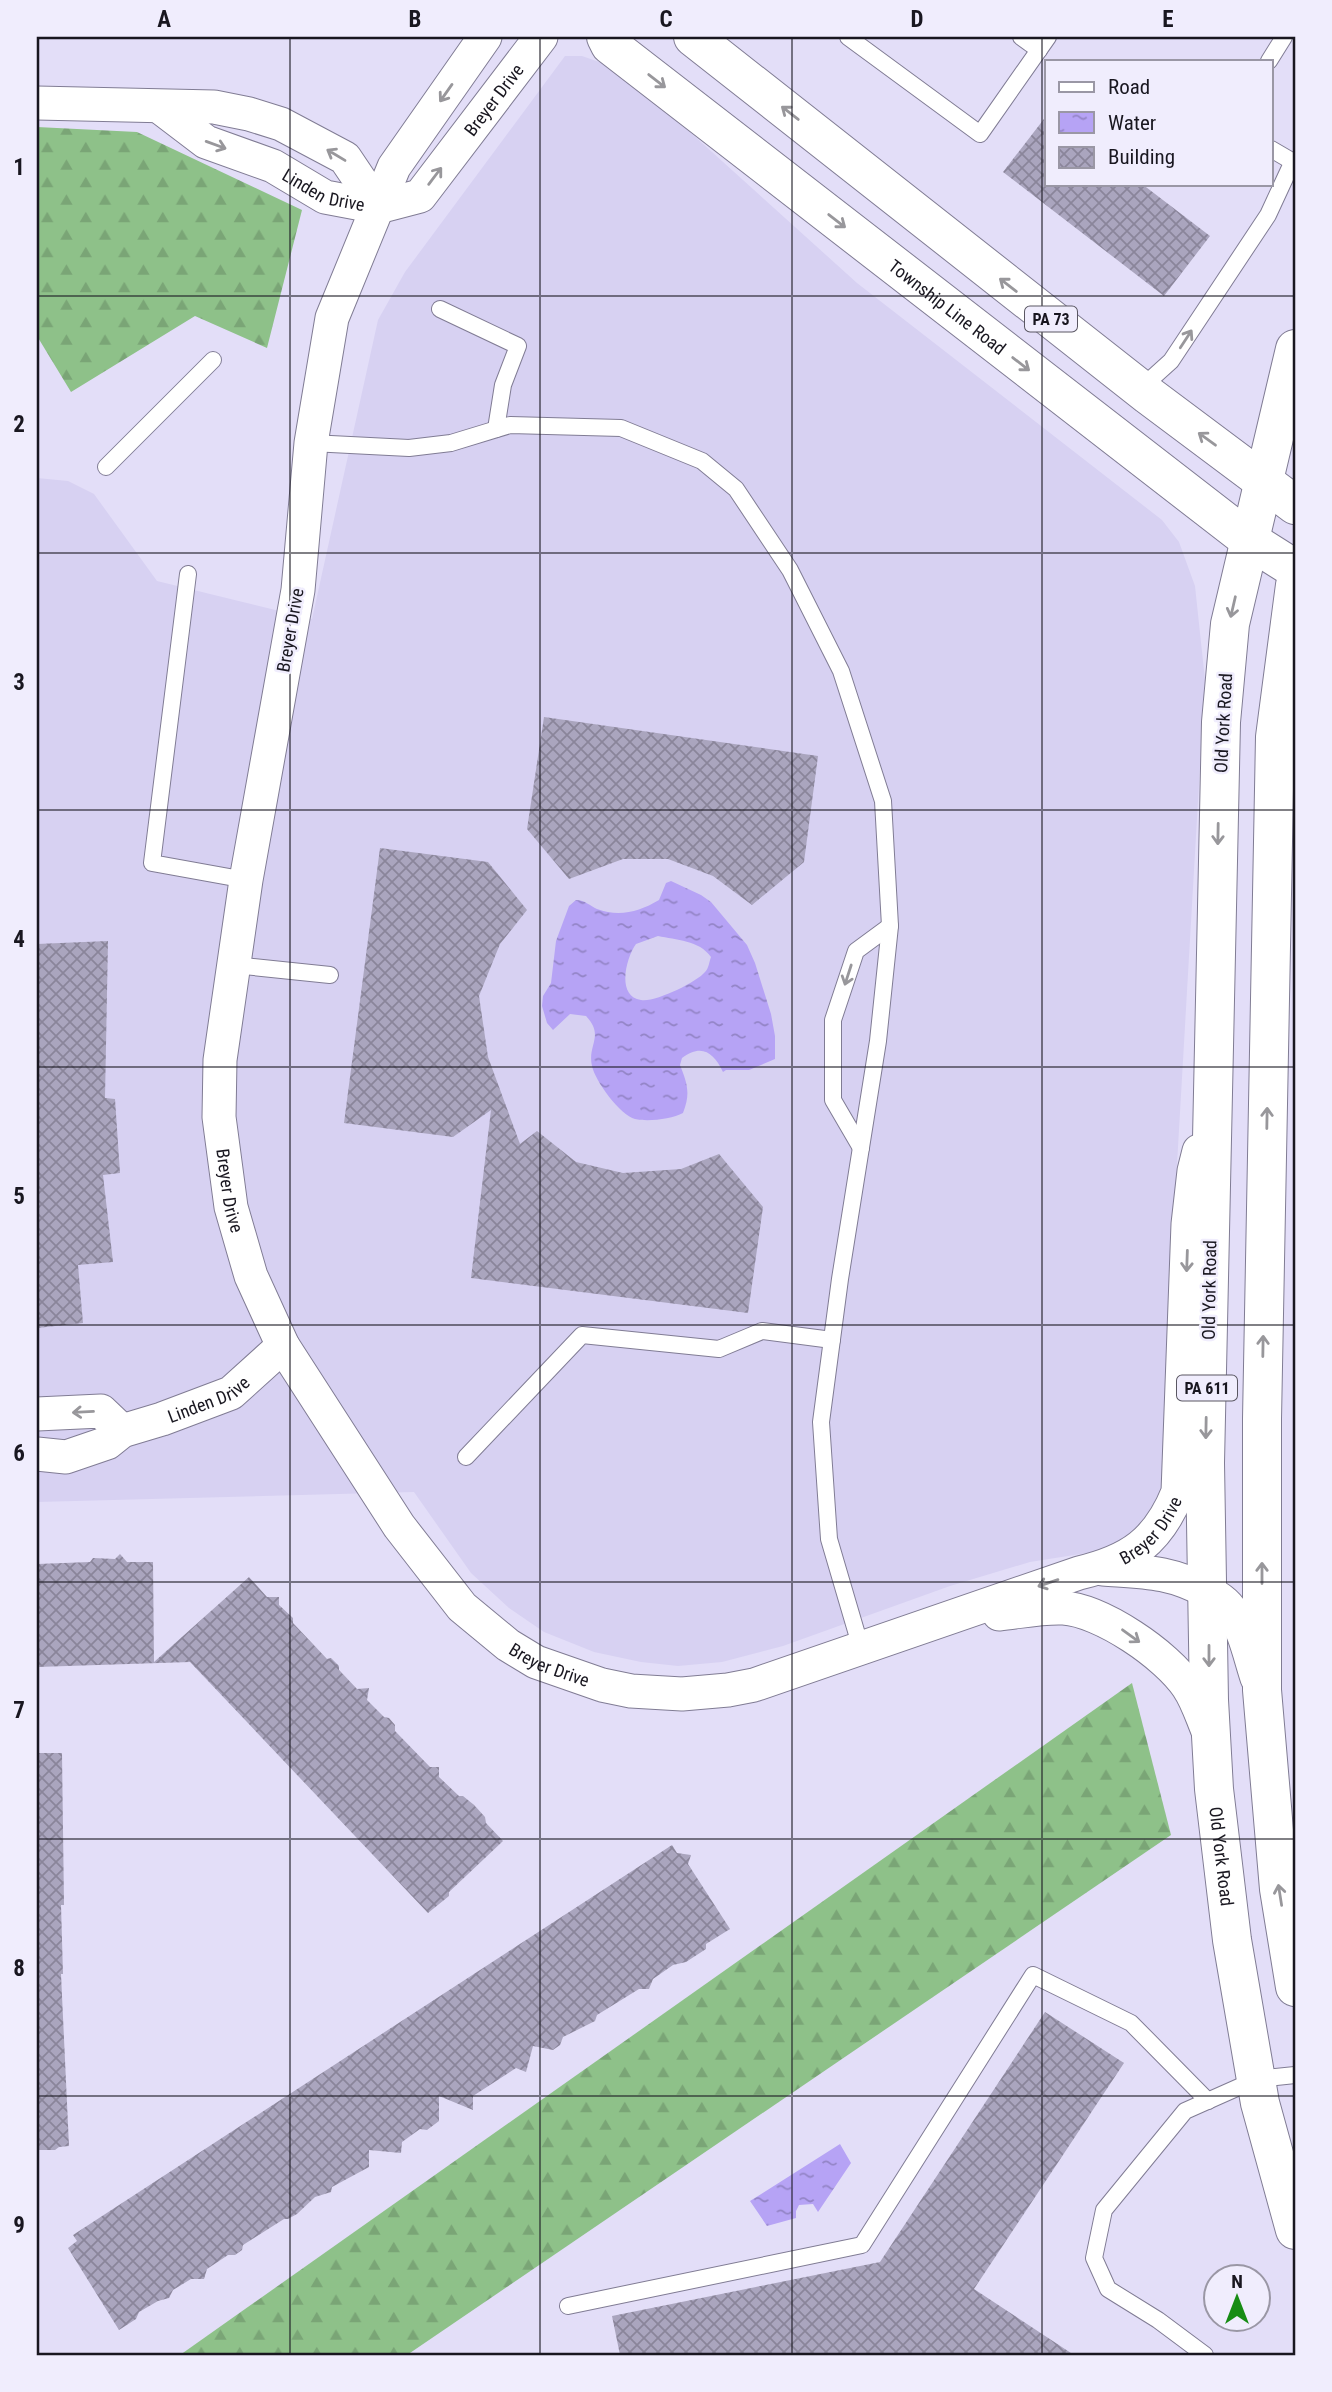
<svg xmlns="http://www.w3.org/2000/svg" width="1332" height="2392" viewBox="0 0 1332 2392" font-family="'Roboto Condensed',sans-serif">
	<defs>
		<pattern id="forest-firs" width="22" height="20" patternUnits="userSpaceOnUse" patternTransform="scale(1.75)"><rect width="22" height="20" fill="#8ec189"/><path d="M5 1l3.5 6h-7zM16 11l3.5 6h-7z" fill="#7aa576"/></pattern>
		<pattern id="water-ripples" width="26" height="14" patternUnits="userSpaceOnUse" patternTransform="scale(1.75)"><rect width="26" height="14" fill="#b6a3f5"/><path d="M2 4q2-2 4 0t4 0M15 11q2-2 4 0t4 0" fill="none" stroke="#9384c6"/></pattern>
		<pattern id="building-cross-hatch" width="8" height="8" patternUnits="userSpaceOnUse" patternTransform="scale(1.75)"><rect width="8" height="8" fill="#aaa5be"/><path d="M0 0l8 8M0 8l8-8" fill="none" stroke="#8a859a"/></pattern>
	</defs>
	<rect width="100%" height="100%" fill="#e3def8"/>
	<path fill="#d7d1f2" d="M565 56H582L605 64 671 115 857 283 1162 520 1179 542 1195 586 1205 680 1168 1320 1163 1491 1143 1524 1112 1549 1030 1562 950 1586 783 1646 722 1662 678 1666 641 1662 594 1652 544 1632 509 1608 471 1573 414 1492 37 1502V478L68 481 94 494 157 581 312 619 378 320 405 272Z"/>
	<g fill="url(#forest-firs)">
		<path d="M37 127 137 132 302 210 267 348 195 316 71 392 37 336Z"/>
		<path d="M1132 1683 1171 1835 407 2355H180Z"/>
	</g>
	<g fill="url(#water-ripples)" fill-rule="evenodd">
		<path d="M671 881 701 895 711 902 747 945 755 963 771 1014 775 1036V1059L749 1070H726L723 1072C714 1053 702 1043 682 1058L680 1065C687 1083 691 1093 683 1113 672 1119 648 1122 635 1119 620 1115 595 1081 592 1066 587 1045 605 1036 586 1016L570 1014 553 1030 547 1023 542 1006 543 996 551 983 556 941 569 906 576 900C585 900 590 906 597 909 619 917 639 912 659 900L666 883ZM658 936C676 940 699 940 711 957 709 962 709 968 705 972 697 982 654 1003 641 1000 616 996 626 958 636 944Z"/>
		<path d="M840 2144 851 2163 818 2212 813 2204 799 2205 796 2211V2218L767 2226 750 2201Z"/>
	</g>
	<g fill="url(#building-cross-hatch)">
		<path d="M1047 115V184H1142L1210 236 1164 296 1003 172Z"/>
		<path d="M544 717 818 756 804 862 752 905 713 876 668 859H623L569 879 527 829Z"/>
		<path d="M380 848 488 862 527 910 500 944 479 996 488 1057 520 1144 537 1131 576 1162 623 1173 681 1169 719 1154 763 1207 748 1313 471 1278 491 1110 453 1137 344 1123Z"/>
		<path d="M108 941 105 1098 115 1099 120 1173 103 1175 113 1262 78 1265 83 1323 37 1328V944Z"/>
		<path d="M120 1554 127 1562H153L154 1662 249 1577 267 1597H279V1605L293 1618V1623L327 1659 331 1658 339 1666V1670L357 1689 369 1688 367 1700 384 1717 389 1718 395 1725V1731L430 1767H439V1777L459 1796H463L474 1805 485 1817 486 1823 503 1841 449 1892V1896L428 1913 190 1662 37 1667V1564L90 1562 93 1558 115 1559Z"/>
		<path d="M37 1753H62L64 1905H61L63 1974H61L69 2146 59 2147 55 2150H37Z"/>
		<path d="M672 1845 677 1853 691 1855 688 1864 730 1929 706 1944V1949L686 1962 673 1965 653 1979 649 1989H639L597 2015 595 2021 563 2037 560 2045 553 2050 533 2046 526 2072 516 2068 473 2096V2110L439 2096V2121L427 2130 420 2129 402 2142 401 2153 369 2150V2167L332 2187 331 2192 315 2197 297 2214 288 2219H284L243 2245 242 2250 235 2255H228L207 2269 204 2279H191L173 2290 169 2298 158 2301 139 2312 136 2319 119 2330 68 2248 77 2241 73 2235Z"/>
		<path d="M1045 2012 1124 2063 974 2289 1074 2355H620L612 2316 880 2262Z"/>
	</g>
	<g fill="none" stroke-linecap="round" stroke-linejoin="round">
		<defs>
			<g id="service">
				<path d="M848 37 980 134 1048 37"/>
				<path d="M1021 37 1039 50"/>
				<path d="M1269 61 1284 37"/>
				<path d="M1271 149 1295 163"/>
				<path d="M440 309 518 346 503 385 496 429"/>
				<path d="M1140 389 1171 361 1268 215 1293 161"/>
				<path d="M311 443 409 448 451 443 510 425 621 428 702 461 736 489 790 570 841 671 883 801 890 926 878 1041 840 1279 821 1422 829 1539 861 1648"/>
				<path d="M106 467 213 360"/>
				<path d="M188 574 152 863 246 880"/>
				<path d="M234 965 330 975"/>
				<path d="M861 1148 833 1100V1020L856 951 890 926"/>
				<path d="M466 1457 582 1335 719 1349 762 1331 832 1340"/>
				<path d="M568 2306 862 2245 1033 1975 1131 2023 1208 2101"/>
				<path d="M1205 2355 1158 2320 1108 2289 1094 2258 1104 2210 1185 2111 1257 2079 1295 2075"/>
			</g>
			<g id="minor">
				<path id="s1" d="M485 37 394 167 332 318 311 443 298 590 246 880 220 1060 219 1117 231 1207 251 1276 283 1346 399 1526 462 1607 508 1645 536 1662 602 1685 631 1691 682 1694 728 1690 754 1685 1079 1573C1130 1561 1158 1542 1178 1492L1188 1224 1194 1171 1199 1151"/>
				<path d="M37 103 214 107 249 114 281 124 345 158 378 207"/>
				<path id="s2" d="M160 107 206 142 273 166 325 197 378 207 420 196 541 37"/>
				<path d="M37 1414 101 1411 122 1431"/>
				<path id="s3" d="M37 1454 66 1457 107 1443 122 1431 162 1419 231 1393 283 1346"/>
				<path d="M1103 1569C1144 1572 1170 1571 1208 1592 1217 1597 1226 1602 1232 1612 1245 1631 1250 1657 1257 1678"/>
				<path d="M999 1614C1019 1612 1042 1607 1063 1608 1101 1610 1167 1655 1188 1687 1197 1700 1202 1717 1208 1731"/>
			</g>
			<g id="primary">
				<path id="s4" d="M606 37 610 45 1249 540 1295 569"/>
				<path d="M693 37 1148 395 1295 505"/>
			</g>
			<g id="trunk">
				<path id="s5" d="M1295 349 1230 624 1221 722 1205 1463 1209 1700 1214 1789 1232 1940 1260 2103 1295 2230"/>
				<path d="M1295 585 1275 737 1262 1419V1690L1279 1889 1295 1987"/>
			</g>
		</defs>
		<use href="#service" stroke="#807c94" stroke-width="18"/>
		<use href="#minor" stroke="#807c94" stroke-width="35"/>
		<use href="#primary" stroke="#807c94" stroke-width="40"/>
		<use href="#trunk" stroke="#807c94" stroke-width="40"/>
		<use href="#service" stroke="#fff" stroke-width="16"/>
		<use href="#minor" stroke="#fff" stroke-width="33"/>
		<use href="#primary" stroke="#fff" stroke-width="38"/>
		<use href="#trunk" stroke="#fff" stroke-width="38"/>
	</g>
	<defs><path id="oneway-shaft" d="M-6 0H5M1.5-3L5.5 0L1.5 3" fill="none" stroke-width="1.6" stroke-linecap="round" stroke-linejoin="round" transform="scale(1.75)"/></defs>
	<g stroke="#98979b">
		<use href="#oneway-shaft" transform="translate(657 81) rotate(38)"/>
		<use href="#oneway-shaft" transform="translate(446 93) rotate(125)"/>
		<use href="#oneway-shaft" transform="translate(790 113) rotate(-142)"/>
		<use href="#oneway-shaft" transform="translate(216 145) rotate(20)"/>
		<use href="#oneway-shaft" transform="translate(336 155) rotate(-149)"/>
		<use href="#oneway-shaft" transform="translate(435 176) rotate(-53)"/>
		<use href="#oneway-shaft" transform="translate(837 221) rotate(38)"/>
		<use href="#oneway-shaft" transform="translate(1008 285) rotate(-142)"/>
		<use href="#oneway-shaft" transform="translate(1186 339) rotate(-57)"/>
		<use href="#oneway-shaft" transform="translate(1021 364) rotate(38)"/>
		<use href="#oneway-shaft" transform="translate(1207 439) rotate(-144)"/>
		<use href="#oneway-shaft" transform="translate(1233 607) rotate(103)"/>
		<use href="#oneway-shaft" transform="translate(1218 834) rotate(91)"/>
		<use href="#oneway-shaft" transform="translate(848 975) rotate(108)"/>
		<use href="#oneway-shaft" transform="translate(1267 1118) rotate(-89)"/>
		<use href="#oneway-shaft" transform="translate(1187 1261) rotate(92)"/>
		<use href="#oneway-shaft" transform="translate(1263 1346) rotate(-89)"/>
		<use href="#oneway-shaft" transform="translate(83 1412) rotate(177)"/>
		<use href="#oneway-shaft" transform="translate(1206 1428) rotate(91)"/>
		<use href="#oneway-shaft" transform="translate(1262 1573) rotate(-90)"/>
		<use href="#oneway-shaft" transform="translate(1048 1583) rotate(161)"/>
		<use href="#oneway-shaft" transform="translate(1131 1636) rotate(36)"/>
		<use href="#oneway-shaft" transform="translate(1209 1656) rotate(90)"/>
		<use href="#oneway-shaft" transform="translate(1280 1895) rotate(-99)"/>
	</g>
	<path fill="none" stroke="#191720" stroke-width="2" stroke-opacity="0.55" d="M290 37V2355M540 37V2355M792 37V2355M1042 37V2355M37 296H1295M37 553H1295M37 810H1295M37 1067H1295M37 1325H1295M37 1582H1295M37 1839H1295M37 2096H1295"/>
	<g text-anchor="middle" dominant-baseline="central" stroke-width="5" stroke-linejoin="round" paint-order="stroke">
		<g fill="#f0edfd" stroke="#5a5762" stroke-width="2">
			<rect x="1025" y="306.5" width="52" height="25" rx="5"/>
			<rect x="1177" y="1375.5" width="60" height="25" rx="5"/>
		</g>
		<g font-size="16" font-weight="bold" fill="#191720">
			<text x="1051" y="319">PA 73</text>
			<text x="1207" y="1388">PA 611</text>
		</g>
		<g font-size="18" fill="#191720" stroke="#f0edfd">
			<text stroke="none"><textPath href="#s2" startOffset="408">Breyer Drive</textPath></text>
			<text stroke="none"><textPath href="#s2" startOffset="186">Linden Drive</textPath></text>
			<text stroke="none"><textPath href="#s4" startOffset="436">Township Line Road</textPath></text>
			<text transform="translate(290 630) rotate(-80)">Breyer Drive</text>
			<text transform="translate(1223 723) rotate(-87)">Old York Road</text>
			<text stroke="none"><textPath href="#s1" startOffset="1204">Breyer Drive</textPath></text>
			<text transform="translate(1209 1290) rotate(-89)">Old York Road</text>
			<text stroke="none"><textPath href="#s3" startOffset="184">Linden Drive</textPath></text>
			<text stroke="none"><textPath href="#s1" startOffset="2432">Breyer Drive</textPath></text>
			<text stroke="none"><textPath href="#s1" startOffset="1792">Breyer Drive</textPath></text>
			<text stroke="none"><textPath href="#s5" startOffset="1516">Old York Road</textPath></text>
		</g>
	</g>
	<rect width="1332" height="2392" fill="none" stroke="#f0edfd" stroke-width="77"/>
	<rect x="1045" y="60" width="228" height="126" fill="#f0edfd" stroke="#9a97a5" stroke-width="2"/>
	<rect x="1059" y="82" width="35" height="10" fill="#ffffff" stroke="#9a97a5" stroke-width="2"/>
	<text x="1108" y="94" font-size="21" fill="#191720">Road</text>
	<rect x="1059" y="112" width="35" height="21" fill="url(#water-ripples)" stroke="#9a97a5" stroke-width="2"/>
	<text x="1108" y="130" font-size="21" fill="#191720">Water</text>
	<rect x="1059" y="147" width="35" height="21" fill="url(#building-cross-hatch)" stroke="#9a97a5" stroke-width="2"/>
	<text x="1108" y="164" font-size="21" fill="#191720">Building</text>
	<g transform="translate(1237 2298)"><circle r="33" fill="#f0edfd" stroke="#9a97a5" stroke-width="2"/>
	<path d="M0-5L12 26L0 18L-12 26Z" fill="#178c14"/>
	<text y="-10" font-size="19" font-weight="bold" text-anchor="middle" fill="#191720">N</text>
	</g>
	<rect x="38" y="38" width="1256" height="2316" fill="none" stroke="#191720" stroke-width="2.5"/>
	<g font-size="23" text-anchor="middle" font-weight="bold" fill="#191720">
		<text x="164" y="27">A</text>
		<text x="415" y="27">B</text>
		<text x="666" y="27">C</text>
		<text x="917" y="27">D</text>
		<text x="1168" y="27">E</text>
		<text x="19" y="175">1</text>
		<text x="19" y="432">2</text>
		<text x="19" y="690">3</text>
		<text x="19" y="947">4</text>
		<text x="19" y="1204">5</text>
		<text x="19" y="1461">6</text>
		<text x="19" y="1718">7</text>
		<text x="19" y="1976">8</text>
		<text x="19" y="2233">9</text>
	</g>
</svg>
